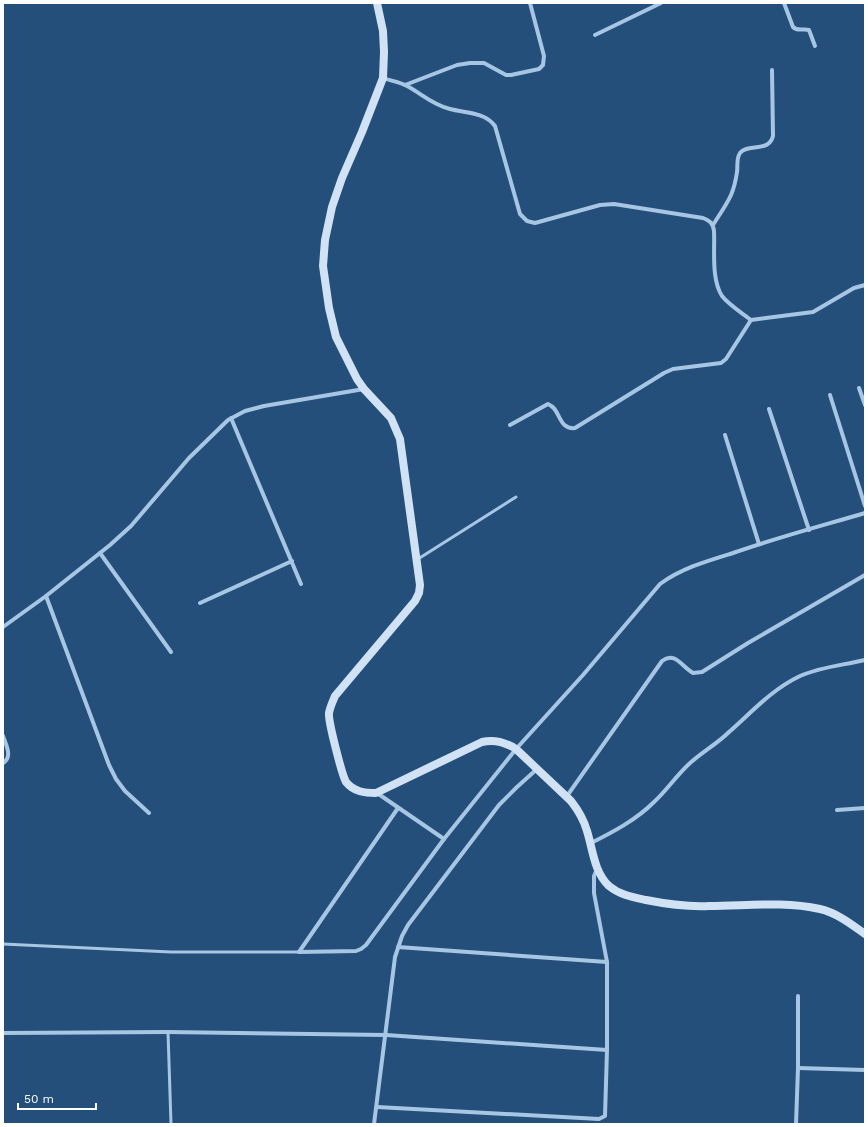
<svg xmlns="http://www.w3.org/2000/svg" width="868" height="1127" viewBox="0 0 868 1127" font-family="'Work Sans',sans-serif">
	<rect width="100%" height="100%" fill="#244f7a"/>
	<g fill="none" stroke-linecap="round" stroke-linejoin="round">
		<g stroke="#a7c6e4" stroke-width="3">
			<path d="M418 559 516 497"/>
			<path d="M3 944 171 952H299"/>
			<path d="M168 1032 171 1124"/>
		</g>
		<g stroke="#a7c6e4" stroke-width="4">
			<path d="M784 3 793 27C798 32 803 28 809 30L815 46"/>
			<path d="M595 35 661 3"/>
			<path d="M383 78C391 81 400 82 407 86 422 94 433 105 450 109 465 113 485 112 495 126L520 214 527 221 535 223 600 205 614 204 703 218C710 221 713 223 714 231 715 250 711 279 722 296 729 305 742 313 751 320L813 312 854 288 865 285"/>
			<path d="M405 85 457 65 470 63H484L506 75H511L539 69 543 65 544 56 530 3"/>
			<path d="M713 225C719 215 726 206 731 195 734 188 736 179 737 172 738 166 736 159 740 153 747 143 769 153 773 136L772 70"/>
			<path d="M859 388 865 405"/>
			<path d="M830 395 865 506"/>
			<path d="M769 409 809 530"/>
			<path d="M231 418 301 584"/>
			<path d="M510 425 548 404C561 409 558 430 575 428L664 373 673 369 721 363 726 359 751 320"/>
			<path d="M725 435 759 544"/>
			<path d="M100 553 171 652"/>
			<path d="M46 596 109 765 116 779 125 791 149 813"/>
			<path d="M200 603 292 561"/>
			<path d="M3 627 46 596 110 545 131 526 189 458 228 420 245 411 264 406 364 389"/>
			<path d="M3 736C6 745 13 757 3 763"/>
			<path d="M377 793 444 839"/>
			<path d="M567 796 662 661C675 651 682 667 693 673L702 672 748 643 865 575"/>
			<path d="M398 808 299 952 356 951 361 949 366 945 444 839 516 749 583 675 660 584C682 568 707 561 733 553 776 538 821 526 865 513"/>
			<path d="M837 810 865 808"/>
			<path d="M591 843C613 832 636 820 654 802 667 790 676 776 689 764 702 752 717 744 729 732 753 711 771 690 800 676 820 667 844 665 865 660"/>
			<path d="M398 947 607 962"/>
			<path d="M3 1033 168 1032 386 1035 607 1050"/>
			<path d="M798 1068 865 1070"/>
			<path d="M377 1107 599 1119 605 1116 607 1050V962L594 893V876L597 869"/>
			<path d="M374 1124 395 957 402 936 408 925 499 805 517 787 537 769"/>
			<path d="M796 1124 798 1068V996"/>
		</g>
		<path stroke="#d0e2f4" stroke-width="8" d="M377 3 383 31 384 52 383 78 362 132 342 178 332 207 325 240 323 266 329 308 336 337 357 379 364 389 391 418 400 439 420 585 419 593 415 601 335 696C333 701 330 707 329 713 328 721 342 775 346 782 354 792 365 793 376 793L482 742C495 739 505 742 516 749L571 801C578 810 584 820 587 831 593 850 594 872 609 886 620 895 632 897 646 900 666 904 687 907 709 906 746 906 783 901 820 909 837 913 851 924 865 934"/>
	</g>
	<rect width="868" height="1127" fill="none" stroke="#ffffff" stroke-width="8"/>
	<path d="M18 1103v6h78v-6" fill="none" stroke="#ffffff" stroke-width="2"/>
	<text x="24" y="1103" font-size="12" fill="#ffffff" stroke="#244f7a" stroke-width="3" paint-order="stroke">50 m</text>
</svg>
